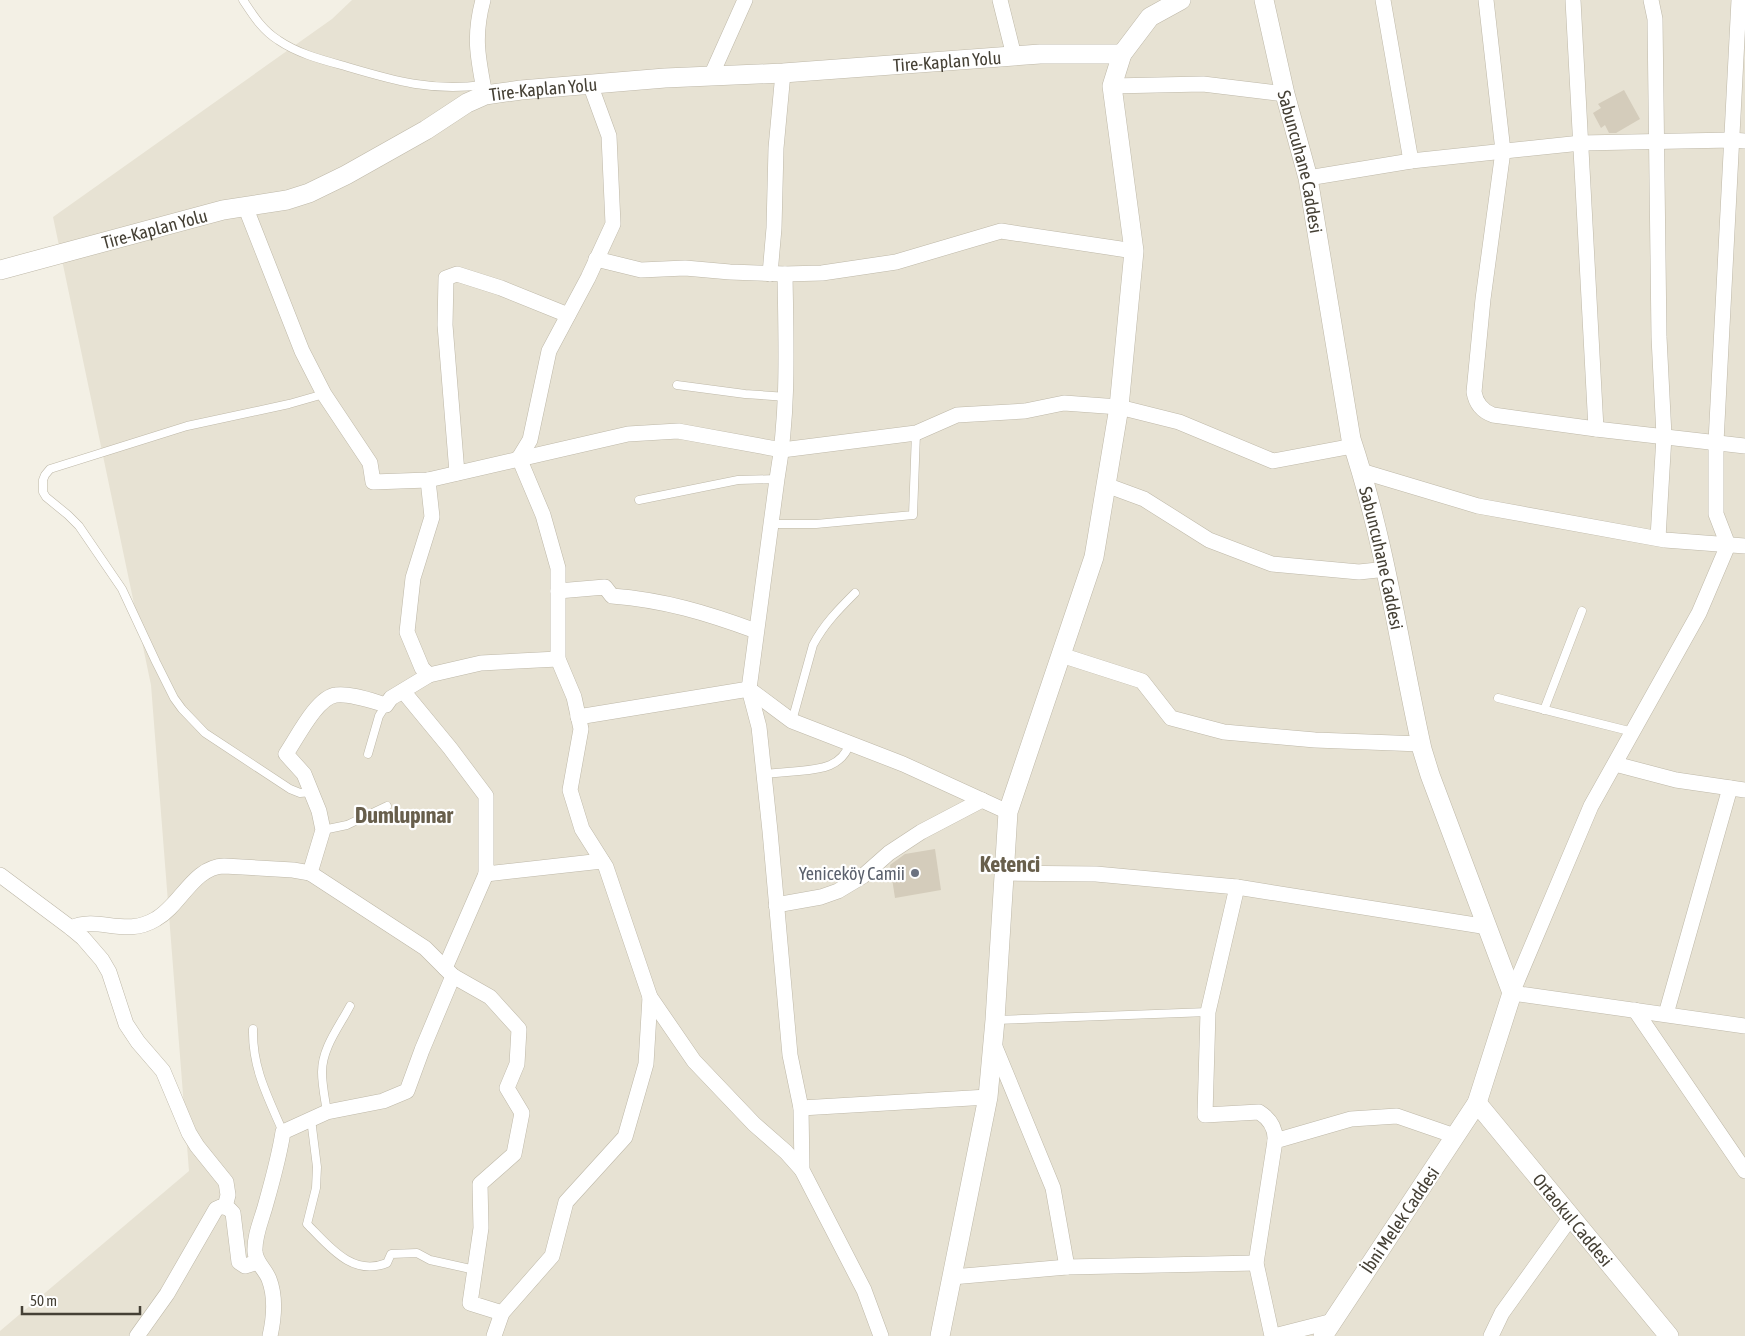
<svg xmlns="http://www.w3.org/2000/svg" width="1745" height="1336" viewBox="0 0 1745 1336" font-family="'Asap Condensed',sans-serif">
	<rect width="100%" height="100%" fill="#f3f0e5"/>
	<path fill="#e7e2d3" d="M352 0H1745V1336H0V1331L189 1171 151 685 53 217 332 19Z"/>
	<g fill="#d4ccbb">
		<path d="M1624 90 1640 119 1616 133H1609L1605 125 1601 128 1593 113 1601 108 1598 104Z"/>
		<path d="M935 849 941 890 895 898 890 865 905 854Z"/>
	</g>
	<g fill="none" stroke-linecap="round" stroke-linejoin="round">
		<defs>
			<g id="service">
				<path d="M243 0C253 15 262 30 278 40 297 53 319 59 341 65 392 80 429 92 483 85"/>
				<path d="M677 385 745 394 787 397"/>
				<path d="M639 500 738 480 777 479"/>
				<path d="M771 524H816L913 515 916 433"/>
				<path d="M1498 698 1633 732"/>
				<path d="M1544 710 1582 611"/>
				<path d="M792 721 813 645C824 624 839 609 855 593"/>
				<path d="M368 754 379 716 386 705"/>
				<path d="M764 774C775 773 787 772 799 771 821 769 842 767 850 743"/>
				<path d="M312 792 300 793 290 789 205 733 182 709 174 698 156 662 122 589 79 526 68 515 46 497 43 492V480L45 475 50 469 187 426 289 404 324 394"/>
				<path d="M323 830 347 825 387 806"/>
				<path d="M995 1020 1208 1012"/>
				<path d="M253 1029C252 1068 268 1097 283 1132"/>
				<path d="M327 1112C325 1099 322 1085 322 1072 322 1048 339 1027 350 1006"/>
				<path d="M311 1119 317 1167 316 1188 307 1224C329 1246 352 1277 387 1263L391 1254 417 1253 430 1260 475 1270"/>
			</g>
			<g id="minor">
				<path d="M483 0C473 37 478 58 485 95"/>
				<path d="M1000 0 1014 56"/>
				<path d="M1383 0 1411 161"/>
				<path d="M1486 0 1503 151 1483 299 1474 392C1476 404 1482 411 1493 415L1596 429 1745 446"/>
				<path d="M1573 0 1596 429"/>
				<path d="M1651 0 1655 19 1659 337 1664 436 1658 538"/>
				<path d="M1739 0 1716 442V514L1728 545 1699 613 1591 806 1512 993 1745 1026"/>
				<path d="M711 76 745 0"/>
				<path d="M1112 86 1203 84 1285 94"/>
				<path d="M1308 178 1411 161 1581 143 1732 140 1745 141"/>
				<path d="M245 206 302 351 324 394 370 463 373 482 428 480 628 434 678 431 782 450 916 433 957 415 1025 411 1064 403 1119 407 1179 422 1273 461 1353 446"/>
				<path d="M596 259 641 270 685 268 730 272 785 274 822 273 896 262 1001 231 1134 251"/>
				<path d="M770 274 774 228 776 148 783 73"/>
				<path d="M785 274C786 343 789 411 777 479L749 689 759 727 770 831 790 1055 801 1108 802 1170 864 1290 881 1336"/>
				<path d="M519 458 543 515 558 568V659L574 697 581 729 570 790 582 829 606 867 650 997 694 1061 754 1124 786 1152 802 1170"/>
				<path d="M519 458 530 440 549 351 588 278 613 224 609 136 590 84"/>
				<path d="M1361 471 1478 506 1665 540 1745 546"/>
				<path d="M457 473 445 325 446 278 457 274 501 288 568 315"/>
				<path d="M428 480 432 517 413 578 407 632 422 668 429 675"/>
				<path d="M1106 485 1144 499 1209 540 1272 564 1359 572 1387 569"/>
				<path d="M558 591 605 587 612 596C664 600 707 613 756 631"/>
				<path d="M1061 655 1142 681 1171 718 1224 732 1315 740 1421 744"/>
				<path d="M403 691 450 748 486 796V874L602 861"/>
				<path d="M578 717 749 689 792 721 903 764 1008 812"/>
				<path d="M1615 764 1676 780 1745 790"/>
				<path d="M1004 873 1096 874 1237 887 1488 927"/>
				<path d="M0 875 71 928 83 938 102 960 109 972 126 1024 138 1042 163 1071 189 1133 197 1146 226 1182 228 1195 225 1207"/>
				<path d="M1237 887 1208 1012 1205 1115 1259 1112C1270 1119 1276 1128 1275 1141"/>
				<path d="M776 905 821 897 838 891 863 876 889 853 921 832 982 800"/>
				<path d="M71 928C99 915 125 938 156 919 181 905 193 867 224 866L293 870 310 873"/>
				<path d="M445 968 486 874"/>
				<path d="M1635 1010 1745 1171"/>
				<path d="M1666 1014 1730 788"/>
				<path d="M993 1042 1053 1188 1067 1267"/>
				<path d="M801 1108 988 1097"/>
				<path d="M952 1277 1067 1267 1256 1263"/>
				<path d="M502 1313 470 1303 481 1228 480 1184 514 1154 522 1113 507 1088 517 1064 519 1029 490 997 453 976 425 948 310 873 323 830 319 811 304 774 286 754C297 738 317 697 336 695 350 693 372 701 386 705L391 698 429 675 481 663 558 659"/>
				<path d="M137 1336 167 1294 216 1209C223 1205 228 1207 233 1213L239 1262 245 1266 258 1262"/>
				<path d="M270 1336C274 1318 276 1297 269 1279 265 1269 256 1263 255 1252 254 1237 261 1221 265 1207 272 1182 279 1158 283 1132L327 1112 383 1101 407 1091 422 1050 453 976"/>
				<path d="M494 1336 502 1313 552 1256 566 1202 625 1137 646 1064 650 997"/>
				<path d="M1272 1336 1256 1263 1275 1141 1351 1119 1397 1116 1455 1136"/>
				<path d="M1274 1336 1333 1321"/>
				<path d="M1491 1336 1502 1313 1571 1217"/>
			</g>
			<g id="tertiary">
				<path id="s1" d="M1264 0 1285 94 1308 178 1351 439C1385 541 1399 645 1422 749L1430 775 1512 993 1477 1103 1323 1336"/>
				<path id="s2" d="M0 270 223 210 287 200 309 193 346 175 426 130 467 103 485 95 521 90 665 78 783 73 1040 54H1122"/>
				<path id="s3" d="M1477 1103 1669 1336"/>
				<path d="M940 1336 988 1097 995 1020 1008 812 1094 557 1119 407 1134 251 1112 86 1122 54 1150 17 1181 0"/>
			</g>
		</defs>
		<use href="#service" stroke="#beb8a8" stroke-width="9"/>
		<use href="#minor" stroke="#beb8a8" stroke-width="16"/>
		<use href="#tertiary" stroke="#beb8a8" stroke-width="20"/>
		<use href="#service" stroke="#fff" stroke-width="8"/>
		<use href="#minor" stroke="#fff" stroke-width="15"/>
		<use href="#tertiary" stroke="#fff" stroke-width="19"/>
	</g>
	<circle fill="#6b7280" stroke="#fff" stroke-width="2" cx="915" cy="873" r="5"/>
	<g text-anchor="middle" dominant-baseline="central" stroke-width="4.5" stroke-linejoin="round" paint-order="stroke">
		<g font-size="18" fill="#454035" stroke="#fff">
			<text stroke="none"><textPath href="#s2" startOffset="984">Tire-Kaplan Yolu</textPath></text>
			<text stroke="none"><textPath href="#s2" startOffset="579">Tire-Kaplan Yolu</textPath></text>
			<text stroke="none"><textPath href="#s1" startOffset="166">Sabuncuhane Caddesi</textPath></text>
			<text stroke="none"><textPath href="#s2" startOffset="160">Tire-Kaplan Yolu</textPath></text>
			<text stroke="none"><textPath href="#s1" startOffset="571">Sabuncuhane Caddesi</textPath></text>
			<text transform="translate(1400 1220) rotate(-56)">İbni Melek Caddesi</text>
			<text stroke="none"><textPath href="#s3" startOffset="151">Ortaokul Caddesi</textPath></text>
		</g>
		<g font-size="18" fill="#5b616d" stroke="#fff" text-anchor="end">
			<text x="905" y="873">Yeniceköy Camii</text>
		</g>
		<g font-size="22" font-weight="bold" fill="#685f4c" stroke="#fff">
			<text x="404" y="815">Dumlupınar</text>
			<text x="1010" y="864">Ketenci</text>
		</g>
	</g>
	<path d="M22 1306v8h118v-8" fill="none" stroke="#454035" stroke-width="2.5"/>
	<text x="30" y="1306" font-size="15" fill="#454035" stroke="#ffffff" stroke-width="4" paint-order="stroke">50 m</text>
</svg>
